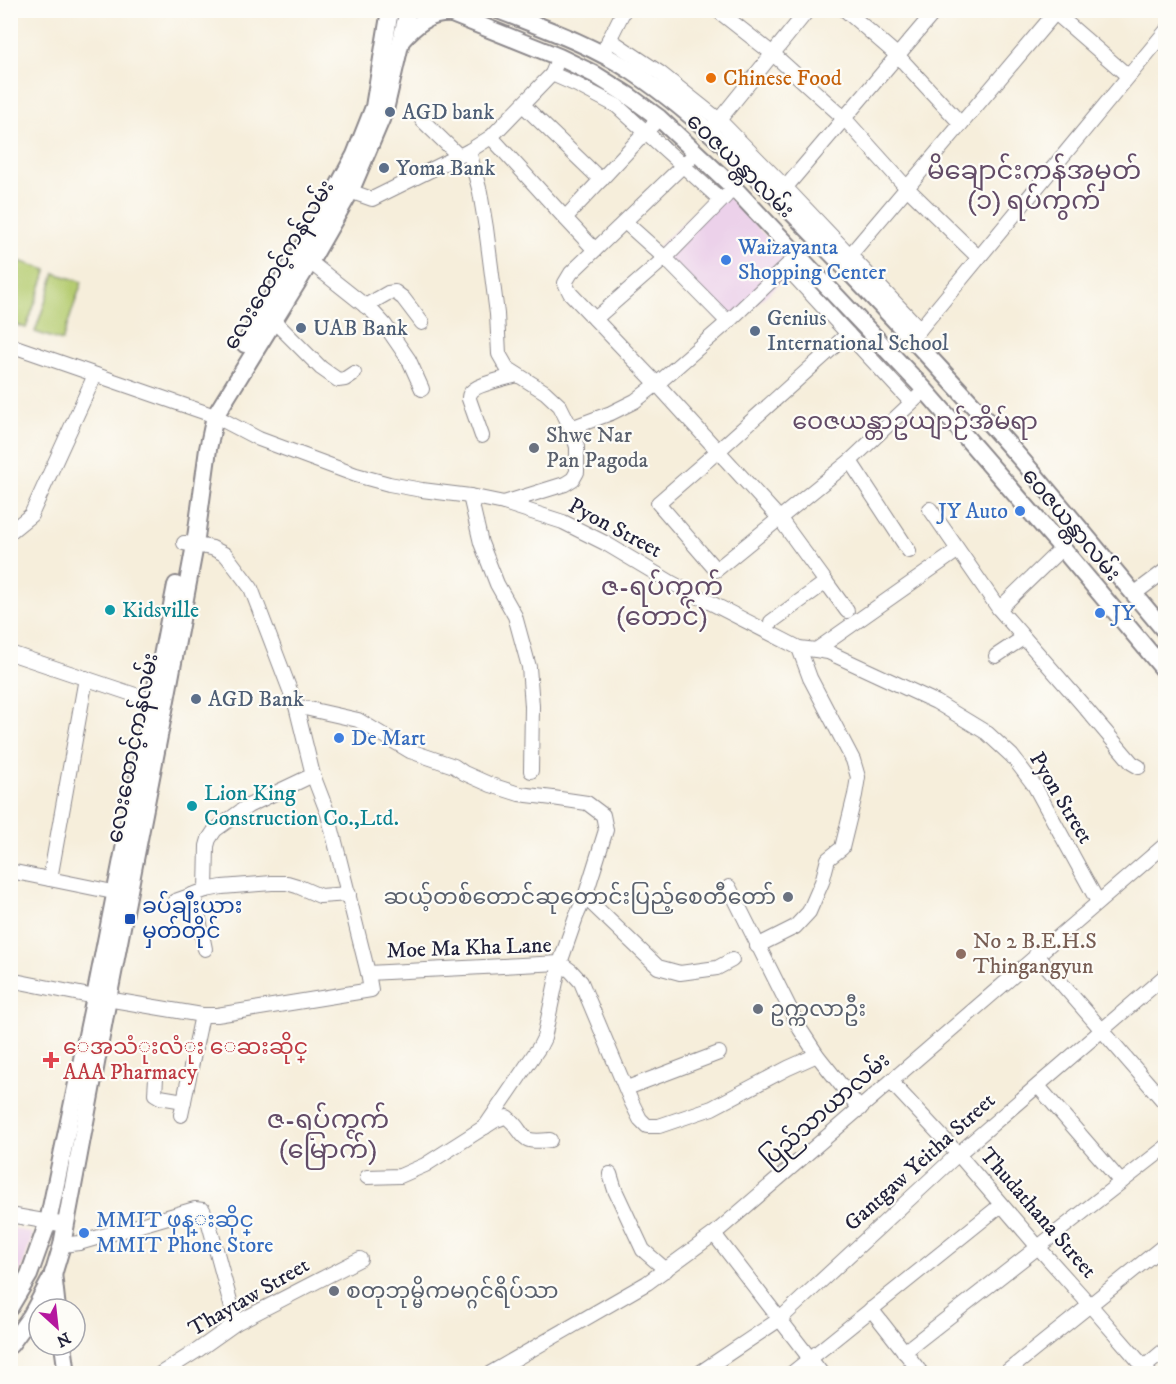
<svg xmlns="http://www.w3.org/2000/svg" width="1176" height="1384" viewBox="0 0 1176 1384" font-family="'IM FELL DW Pica','Noto Sans Myanmar',serif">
	<rect width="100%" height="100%" fill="#fdfcf7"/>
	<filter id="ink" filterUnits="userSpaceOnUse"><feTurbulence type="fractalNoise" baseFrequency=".0167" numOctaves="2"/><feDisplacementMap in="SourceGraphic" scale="12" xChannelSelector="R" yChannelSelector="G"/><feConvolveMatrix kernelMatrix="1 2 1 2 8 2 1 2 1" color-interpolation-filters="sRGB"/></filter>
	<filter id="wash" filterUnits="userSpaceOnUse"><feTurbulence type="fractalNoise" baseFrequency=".008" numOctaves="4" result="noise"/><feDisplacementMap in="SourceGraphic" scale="24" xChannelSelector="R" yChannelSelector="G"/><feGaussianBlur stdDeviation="1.35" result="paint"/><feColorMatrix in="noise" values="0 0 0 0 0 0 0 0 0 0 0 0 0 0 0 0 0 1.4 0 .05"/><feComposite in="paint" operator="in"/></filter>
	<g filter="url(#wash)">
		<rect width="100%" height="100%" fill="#f6eedb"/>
		<g fill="#ecd1ea">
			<path d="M720 188 796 268 728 330 652 253Z"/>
			<path d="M11 1227 33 1234 22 1268 11 1292Z"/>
		</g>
		<g fill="#b5cc71" stroke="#6c7756" stroke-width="1.5">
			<path d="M19 261 47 270 26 328 11 323V284Z"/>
			<path d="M55 273 82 282 62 341 35 332Z"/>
		</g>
	</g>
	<g filter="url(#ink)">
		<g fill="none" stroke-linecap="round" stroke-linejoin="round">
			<defs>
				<g id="minor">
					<path d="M717 10 773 54 844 118 907 188 978 257"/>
					<path d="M845 10 898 56 961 124"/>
					<path d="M1052 10 1128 76"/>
					<path d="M609 39 660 73 719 120 786 188 920 329"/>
					<path d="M606 46 624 10"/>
					<path d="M552 74 577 85 617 106 721 200"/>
					<path d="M523 105 601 180"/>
					<path d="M422 120 459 156"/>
					<path d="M715 125 808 10"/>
					<path d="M491 137 565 218 595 250"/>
					<path d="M469 151 480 192 486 228 497 314 499 354 507 368 545 392 560 406 571 428 577 447V472L573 479 565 484 504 503"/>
					<path d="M696 153 571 273 565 283 570 293 657 384 780 519 826 582"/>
					<path d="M341 188 372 199 469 151 491 137 552 74 559 57"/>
					<path d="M780 194 936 10"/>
					<path d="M565 218 659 118"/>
					<path d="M625 222 665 258 728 322"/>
					<path d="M845 261 1055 13"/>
					<path d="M310 262 373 312 385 325 409 360 422 389"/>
					<path d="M786 267 911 402"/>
					<path d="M365 306 388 293 395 292 403 298 422 323"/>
					<path d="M595 319 665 258 726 196"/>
					<path d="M273 320 321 368 338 380 345 379 354 373"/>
					<path d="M848 334 718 451 658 503 716 570 850 461 925 390"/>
					<path d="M915 335 1166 31"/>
					<path d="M10 345 215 416 259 439 356 475 389 484 422 490 470 496 504 503 563 522 605 543 672 583 799 648 816 650 828 652 936 702 987 733 1012 756 1034 785 1098 902"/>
					<path d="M571 428 611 413 635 401 657 384 728 322 798 255"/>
					<path d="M482 436 469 399C469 397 469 395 470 394 473 385 507 378 517 375"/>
					<path d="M850 461 909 551"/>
					<path d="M470 496 481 543 497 584 515 616 529 667 532 706 531 771"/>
					<path d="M930 509 999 609 1082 704 1132 763 1139 767"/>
					<path d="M10 532 31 515 95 375"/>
					<path d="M184 543 212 548 226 555 251 588 296 706 358 720 410 751 454 766 464 773 491 785 519 794 553 798 587 803 603 815 606 830 585 897 576 917 560 963 544 1038 540 1046 485 1127"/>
					<path d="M1134 594 1166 570"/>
					<path d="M999 609 1062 548"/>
					<path d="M771 622 826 582 847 611"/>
					<path d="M816 650 957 551"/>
					<path d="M10 653 162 704"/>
					<path d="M996 656 1023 638"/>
					<path d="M10 871 123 894"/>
					<path d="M50 879 86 678"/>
					<path d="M729 887 800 1029 817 1055 860 1109"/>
					<path d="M206 890 207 846 209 839 215 830 248 806 313 775"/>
					<path d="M194 894 205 949"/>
					<path d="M585 897 658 967 680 973 717 968 732 960"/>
					<path d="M175 901 206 890 222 887 272 883H287L297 886 320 896 349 894"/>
					<path d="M757 946 795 927 809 912 822 882 828 859 842 848 855 795 858 777 853 760 810 678 799 648"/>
					<path d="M1036 954 1166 1104"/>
					<path d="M368 973 560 963 571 971 581 982 631 1101 640 1119 647 1126H659L712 1108 788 1068 817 1055"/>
					<path d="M10 980 95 997 202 1015H217L371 990 368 973 328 814 313 775 296 706"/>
					<path d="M156 1078 155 1094 160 1097 184 1101"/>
					<path d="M891 1082 958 1154 1038 1247 1090 1305 1150 1374"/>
					<path d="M1038 1086 1121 1182"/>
					<path d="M627 1088 719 1053"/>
					<path d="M181 1115 202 1015"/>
					<path d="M610 1174 615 1190 643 1250 666 1270"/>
					<path d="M367 1177 400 1176 425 1165 494 1121 502 1118 507 1117C528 1134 516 1144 550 1140"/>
					<path d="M10 1215 66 1225"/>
					<path d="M714 1234 822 1374"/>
					<path d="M62 1245 79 1243 195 1209 203 1210 208 1220 236 1323"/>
					<path d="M871 1309 922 1374"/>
					<path d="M904 1352 1166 1147"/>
					<path d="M160 1374 198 1350 236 1323 360 1259"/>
					<path d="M489 1374 647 1283 714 1234 1166 844"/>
					<path d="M698 1374 780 1319 958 1154 1166 975"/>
					<path d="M791 1374 1001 1205"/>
					<path d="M1004 1374 1166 1244"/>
					<path d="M1136 1374 1166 1349"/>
				</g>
				<g id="major">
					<path d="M442 10 559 57 594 74 629 96 659 118 734 188 925 390 1062 548 1166 672"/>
					<path d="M498 10C544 28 592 45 633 72 709 123 771 191 834 256 897 322 960 389 1020 458 1069 515 1117 574 1166 632"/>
					<path d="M401 41C416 24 430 12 453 14"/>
					<path d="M245 344 279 285 316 227 355 155 374 107 390 10"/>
					<path d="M53 1273 57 1309"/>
					<path d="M10 1307 29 1275 48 1222 95 997 176 585"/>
					<path d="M10 1345 31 1316 53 1275 62 1245 108 999 165 705 195 545 208 449 215 416 310 262 350 192 385 110 408 10"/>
					<path d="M63 1345 67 1374"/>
				</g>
			</defs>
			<use href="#minor" stroke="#8c888b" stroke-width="16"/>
			<use href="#major" stroke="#8c888b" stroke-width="20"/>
			<use href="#minor" stroke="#fff" stroke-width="14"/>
			<use href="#major" stroke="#fff" stroke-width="16"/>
		</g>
	</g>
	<circle fill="#e8710a" stroke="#fdfcf7" stroke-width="2" cx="711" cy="78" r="6"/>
	<g fill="#5c6f8a" stroke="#fdfcf7" stroke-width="2">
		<circle cx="390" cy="112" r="6"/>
		<circle cx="384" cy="168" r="6"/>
		<circle cx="301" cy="328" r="6"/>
		<circle cx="755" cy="331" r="6"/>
		<circle cx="196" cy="699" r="6"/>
	</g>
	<g fill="#3f7fe0" stroke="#fdfcf7" stroke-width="2">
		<circle cx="726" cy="260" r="6"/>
		<circle cx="1020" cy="511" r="6"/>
		<circle cx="1100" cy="613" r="6"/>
		<circle cx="339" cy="738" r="6"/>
		<circle cx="84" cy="1233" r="6"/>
	</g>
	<g fill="#6b7280" stroke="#fdfcf7" stroke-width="2">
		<circle cx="534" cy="448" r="6"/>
		<circle cx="788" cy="897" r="6"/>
		<circle cx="758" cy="1009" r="6"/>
		<circle cx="334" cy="1291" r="6"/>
	</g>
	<g fill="#0f9aa8" stroke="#fdfcf7" stroke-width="2">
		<circle cx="110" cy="610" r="6"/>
		<circle cx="192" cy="806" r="6"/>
	</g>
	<rect fill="#1a4fb4" stroke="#fdfcf7" stroke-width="2" x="124" y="913" width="12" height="12" rx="3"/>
	<circle fill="#8d6e63" stroke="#fdfcf7" stroke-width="2" cx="961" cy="954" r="6"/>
	<path fill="#e0444e" stroke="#fdfcf7" stroke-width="2" d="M48 1051h6v6h6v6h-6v6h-6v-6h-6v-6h6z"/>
	<g text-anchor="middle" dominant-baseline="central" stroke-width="4.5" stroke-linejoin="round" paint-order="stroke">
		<g font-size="22" fill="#c56008" stroke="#fdfcf7" text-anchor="start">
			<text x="723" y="78">Chinese Food</text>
		</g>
		<g font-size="22" fill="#4e5e75" stroke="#fdfcf7" text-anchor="start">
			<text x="402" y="112">AGD bank</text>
			<text x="396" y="168">Yoma Bank</text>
			<text x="767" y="318">Genius<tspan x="767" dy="25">International School</tspan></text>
			<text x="313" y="328">UAB Bank</text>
			<text x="208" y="699">AGD Bank</text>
		</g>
		<g font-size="22" fill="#22223b" stroke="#fdfcf7">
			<text transform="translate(740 166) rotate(44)">ဝေဇယန္တာလမ်း</text>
			<text transform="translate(279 265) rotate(-59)">လေးထောင့်ကန်လမ်း</text>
			<text transform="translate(1071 525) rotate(50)">ဝေဇယန္တာလမ်း</text>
			<text transform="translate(615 528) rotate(28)">Pyon Street</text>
			<text transform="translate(133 748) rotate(-79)">လေးထောင့်ကန်လမ်း</text>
			<text transform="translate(1061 798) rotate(59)">Pyon Street</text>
			<text transform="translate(469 948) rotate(-2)">Moe Ma Kha Lane</text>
			<text transform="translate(826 1110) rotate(-41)">ပြည်သာယာလမ်း</text>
			<text transform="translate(920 1162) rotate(-42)">Gantgaw Yeitha Street</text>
			<text transform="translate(1038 1213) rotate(49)">Thudathana Street</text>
			<text transform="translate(249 1297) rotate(-30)">Thaytaw Street</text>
		</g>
		<g font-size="22" fill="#366cbe" stroke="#fdfcf7" text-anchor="start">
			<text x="738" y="247">Waizayanta<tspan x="738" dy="25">Shopping Center</tspan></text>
			<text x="1008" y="511" text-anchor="end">JY Auto</text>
			<text x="1112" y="613">JY</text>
			<text x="351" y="738">De Mart</text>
			<text x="96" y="1220">MMIT ဖုန္းဆိုင္<tspan x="96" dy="25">MMIT Phone Store</tspan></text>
		</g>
		<g font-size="22" fill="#5b616d" stroke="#fdfcf7" text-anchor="start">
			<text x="546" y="435">Shwe Nar<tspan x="546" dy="25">Pan Pagoda</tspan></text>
			<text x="776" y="897" text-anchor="end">ဆယ့်တစ်တောင်ဆုတောင်းပြည့်စေတီတော်</text>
			<text x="770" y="1009">ဥက္ကလာဦး</text>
			<text x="346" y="1291">စတုဘုမ္မိကမဂ္ဂင်ရိပ်သာ</text>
		</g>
		<g font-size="22" fill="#0d838f" stroke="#fdfcf7" text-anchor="start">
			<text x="122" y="610">Kidsville</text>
			<text x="204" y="793">Lion King<tspan x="204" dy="25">Construction Co.,Ltd.</tspan></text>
		</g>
		<g font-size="22" fill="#164399" stroke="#fdfcf7" text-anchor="start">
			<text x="142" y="906">ခပ်ချီးယား<tspan x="142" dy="25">မှတ်တိုင်</tspan></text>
		</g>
		<g font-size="22" fill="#785e54" stroke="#fdfcf7" text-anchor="start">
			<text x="973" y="941">No 2 B.E.H.S<tspan x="973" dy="25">Thingangyun</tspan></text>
		</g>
		<g font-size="22" fill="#be3a42" stroke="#fdfcf7" text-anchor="start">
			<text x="63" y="1047">ေအသံုးလံုး ေဆးဆိုင္<tspan x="63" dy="25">AAA Pharmacy</tspan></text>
		</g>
		<g font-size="24" fill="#634c67" stroke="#fdfcf7">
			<text x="915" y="422">ဝေဇယန္တာဥယျာဉ်အိမ်ရာ</text>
		</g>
		<g font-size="26" fill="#634c67" stroke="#fdfcf7">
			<text x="1034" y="171">မိချောင်းကန်အမှတ်<tspan x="1034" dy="30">(၁) ရပ်ကွက်</tspan></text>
			<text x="662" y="587">ဇ-ရပ်ကွက်<tspan x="662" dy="30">(တောင်)</tspan></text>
			<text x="328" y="1120">ဇ-ရပ်ကွက်<tspan x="328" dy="30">(မြောက်)</tspan></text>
		</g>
	</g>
	<rect width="1176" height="1384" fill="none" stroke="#fdfcf7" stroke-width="36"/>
	<g transform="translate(57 1327) rotate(153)"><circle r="28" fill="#fdfcf7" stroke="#a5a5ac" stroke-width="1.5"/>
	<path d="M0-4.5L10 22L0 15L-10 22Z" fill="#b5179e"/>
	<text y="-9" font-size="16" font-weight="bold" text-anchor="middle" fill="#22223b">N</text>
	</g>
</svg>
